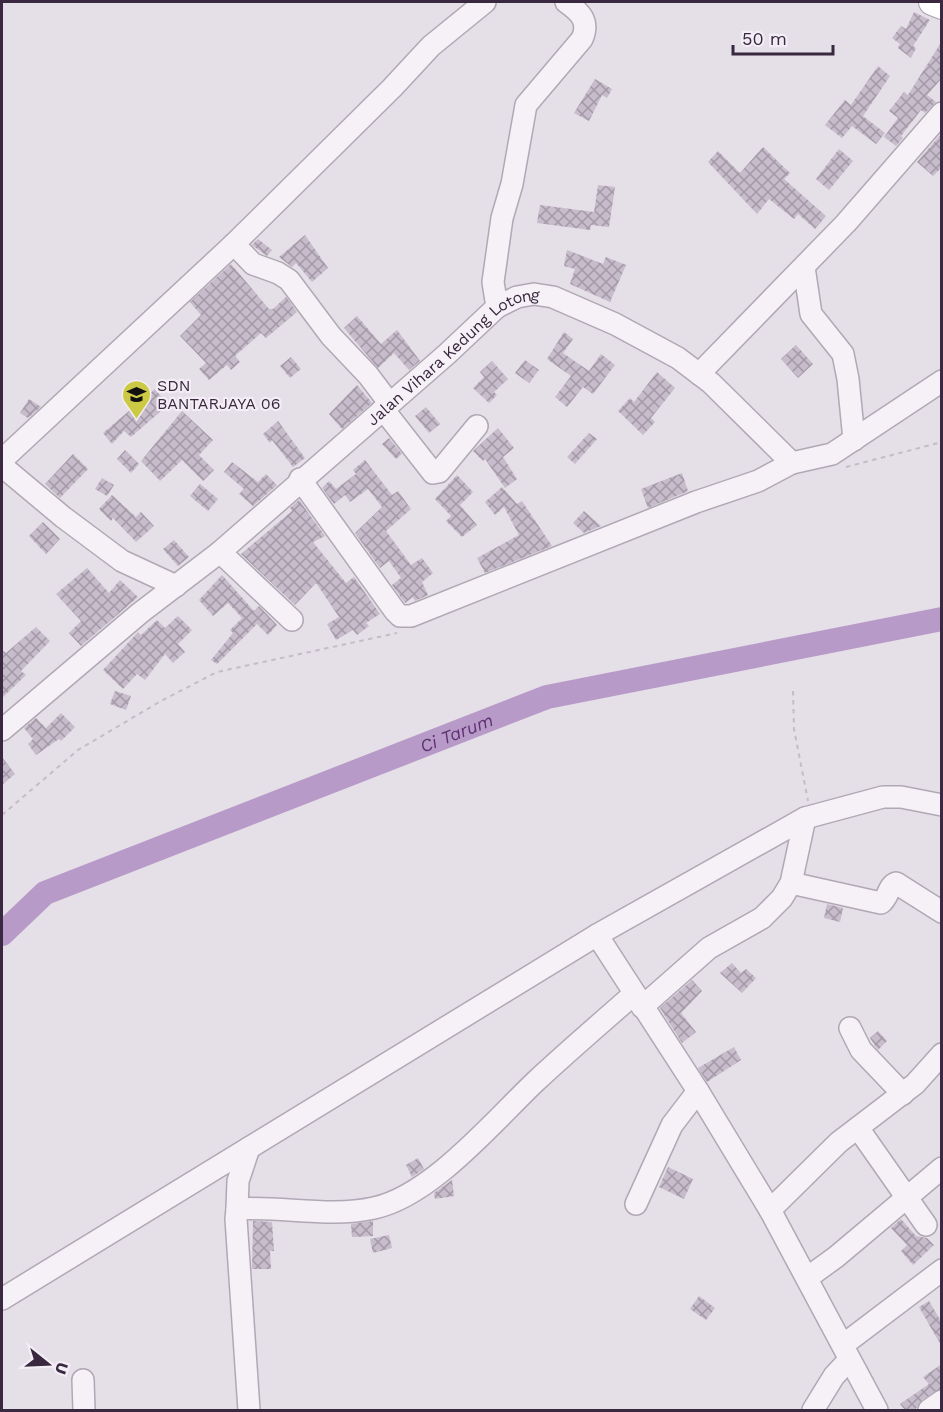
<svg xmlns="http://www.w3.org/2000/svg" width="943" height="1412" viewBox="0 0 943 1412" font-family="'Work Sans',sans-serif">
	<defs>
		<pattern id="building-cross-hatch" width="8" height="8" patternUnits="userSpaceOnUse" patternTransform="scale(1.5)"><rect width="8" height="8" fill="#c7bccb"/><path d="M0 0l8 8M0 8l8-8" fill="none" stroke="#a399a6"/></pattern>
	</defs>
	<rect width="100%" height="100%" fill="#e5dfe8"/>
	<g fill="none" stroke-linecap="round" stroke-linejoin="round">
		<path stroke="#b89ac8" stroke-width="24" id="s1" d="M2 934 45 893 547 697 942 619"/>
	</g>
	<g fill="url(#building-cross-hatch)">
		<path d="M914 12 930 20 913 46 916 48 911 58 898 48 900 44 892 38 901 26 906 29Z"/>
		<path d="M942 41V78L927 95 936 102 925 113 921 110 901 136 903 138 896 146 884 137 898 118 889 111 904 92 908 95Z"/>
		<path d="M878 66 890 76 863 116 885 133 876 144 852 126 842 138 825 125 845 100 851 105Z"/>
		<path d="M595 79 612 89 607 98 602 95 589 121 574 113Z"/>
		<path d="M942 133V167L933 176 917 162Z"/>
		<path d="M763 147 790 173 784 179 826 216 815 229 798 214 794 219 769 199 757 214 708 162 718 151 740 173Z"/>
		<path d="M839 149 853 161 829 190 816 179Z"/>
		<path d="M598 185 615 187 609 227 591 225 590 230 537 223 540 205 594 212Z"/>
		<path d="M305 235 328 268 312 282 296 263 292 267 279 257Z"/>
		<path d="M258 239 272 250 267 256 252 245Z"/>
		<path d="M567 250 603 264 606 257 626 265 610 302 570 284 575 269 564 266Z"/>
		<path d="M231 264 269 309H273L286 297 297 312 266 338 261 333 235 356 240 362 231 370 227 365 209 380 199 369 206 363 180 336 201 315 190 302Z"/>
		<path d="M357 316 381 344 397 330 420 361 409 370 394 353 378 368 344 328Z"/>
		<path d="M564 332 573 339 563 353 589 371 601 354 615 365 593 394 583 387 567 407 555 397 571 376 547 359Z"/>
		<path d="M796 345 813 364 798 378 781 359Z"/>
		<path d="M291 357 301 369 290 378 280 366Z"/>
		<path d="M525 360 539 370 529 383 515 373Z"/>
		<path d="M492 361 508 379 494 392 497 395 489 403 473 388 484 377 480 372Z"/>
		<path d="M657 372 675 388 651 418 655 422 643 435 618 411 630 398 634 402Z"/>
		<path d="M357 385 372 403 342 429 329 414Z"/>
		<path d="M155 389 168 405 131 437 124 431 112 444 103 433Z"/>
		<path d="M29 399 41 407 28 418 20 413Z"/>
		<path d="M426 407 440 424 429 433 415 416Z"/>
		<path d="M182 411 213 440 199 455 214 470 203 481 182 460 160 481 141 461Z"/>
		<path d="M278 421 305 458 293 467 272 440 270 443 263 434Z"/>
		<path d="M498 428 514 448 503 457 517 479 505 488 485 459 483 461 473 451Z"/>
		<path d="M589 433 597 439 575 464 567 457Z"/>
		<path d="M389 438 402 454 396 459 382 444Z"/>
		<path d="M125 450 139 464 131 473 117 459Z"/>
		<path d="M73 454 88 469 60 498 45 484Z"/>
		<path d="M365 460 392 495 398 491 411 509 386 531 411 565 422 558 433 573 422 582 428 595 415 601 413 597 405 603 392 585 401 578 389 561 380 568 355 533 382 507 368 489 350 502 345 495 334 504 322 488 329 481 336 489 356 474 353 470Z"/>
		<path d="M232 462 258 482 266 474 277 485 253 506 239 494 244 489 224 472Z"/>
		<path d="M682 473 688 491 648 508 641 489Z"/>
		<path d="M457 475 473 492 460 505 477 525 462 537 446 521 451 516 435 499Z"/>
		<path d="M102 478 114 485 107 496 95 489Z"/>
		<path d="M200 484 218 499 208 511 190 496Z"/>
		<path d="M502 487 517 504 522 501 552 546 485 573 477 558 519 535 504 507 495 515 485 502Z"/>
		<path d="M112 495 136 517 141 512 154 526 136 542 113 518 111 521 99 509Z"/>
		<path d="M299 500 325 536 313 542 346 583 354 577 380 614 366 623 369 626 357 635 353 630 336 640 327 624 339 617 316 583 295 605 241 554 292 511 290 508Z"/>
		<path d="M584 511 601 526 584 533 573 523Z"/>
		<path d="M43 522 60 539 46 554 29 536Z"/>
		<path d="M174 540 189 557 178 566 163 549Z"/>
		<path d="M87 568 109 593 120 580 138 597 81 646 69 633 81 621 56 594Z"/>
		<path d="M222 575 254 611 259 606 277 625 268 635 257 624 217 664 211 660 233 633 230 630 242 618 228 603 213 616 199 600Z"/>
		<path d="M178 616 192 630 178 644 185 652 173 663 165 654 145 680 137 674 123 689 103 670 138 632 141 635 157 620 165 628Z"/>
		<path d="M36 627 50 641 21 671 26 675 2 698V650L6 653Z"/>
		<path d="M115 691 131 696 126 710 110 704Z"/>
		<path d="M61 713 75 727 61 741 59 739 36 755 28 744 33 739 24 728 36 718 46 728Z"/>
		<path d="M2 757 15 774 2 785Z"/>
		<path d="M827 904 843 908 840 922 824 918Z"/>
		<path d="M732 963 741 973 746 969 756 978 742 993 720 973Z"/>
		<path d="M692 980 702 991 681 1013 696 1032 682 1043 660 1008Z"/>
		<path d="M878 1031 887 1041 878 1050 870 1038Z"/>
		<path d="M734 1047 741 1060 707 1082 698 1068Z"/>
		<path d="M418 1158 424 1169 412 1177 406 1165Z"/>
		<path d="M668 1167 693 1179 684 1199 659 1187Z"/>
		<path d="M452 1180 454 1196 435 1199 434 1193Z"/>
		<path d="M901 1219 916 1236 927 1238 934 1245 913 1265 901 1251 907 1245 891 1228Z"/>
		<path d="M253 1221 272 1222 274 1251H270L271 1269H252Z"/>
		<path d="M373 1221V1236L352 1237 351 1224Z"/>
		<path d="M389 1235 392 1248 373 1253 370 1239Z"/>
		<path d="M699 1296 715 1308 706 1320 690 1309Z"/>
		<path d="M929 1301 942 1323V1347L919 1307Z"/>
		<path d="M942 1364V1388L922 1400 915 1410H905L900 1404 929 1384 923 1377Z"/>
	</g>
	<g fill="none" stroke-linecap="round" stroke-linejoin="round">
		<defs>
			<g id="minor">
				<path d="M234 244 253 264 278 273 289 280 331 336 368 375 390 404"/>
				<path d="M804 267 811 314 843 354 848 379 854 440"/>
				<path d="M497 307 493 282 502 218 512 184 526 105 582 39C590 21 580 12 566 2"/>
				<path d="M699 374 846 223 942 113"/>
				<path d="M383 409 433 473 439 472 477 426"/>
				<path d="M2 460 234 244 392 88 431 46 485 2"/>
				<path d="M2 466 63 517 122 561 176 586"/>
				<path d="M300 479 395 611 400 616H411L696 502 758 481 792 463"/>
				<path d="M220 552 292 620"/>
				<path id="s2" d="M2 730 140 613 220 552 447 354 497 307 517 297 534 294 553 297 615 324 678 358 711 383 792 463 832 454 942 381"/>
				<path d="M791 883 881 903C889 897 888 886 896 883L942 912"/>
				<path d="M597 935 698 1091 770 1210 877 1410"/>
				<path d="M642 1007 709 948 762 918 782 898 791 883 805 818"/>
				<path d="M850 1028 861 1050 903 1094"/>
				<path d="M858 1128 926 1225"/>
				<path d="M636 1204 672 1125 698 1091"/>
				<path d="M237 1209 238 1181 249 1148"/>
				<path d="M770 1210 839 1142 915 1084 942 1054"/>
				<path d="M807 1278 836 1257 942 1168"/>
				<path d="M2 1299 597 935 805 818 883 797H901L942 805"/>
				<path d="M843 1345 942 1270"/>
				<path d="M83 1380 84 1410"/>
				<path d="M249 1410 236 1219 237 1209C282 1206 330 1218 374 1208 431 1196 493 1122 535 1082 567 1052 601 1023 634 994"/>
				<path d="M813 1410 834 1376 849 1360"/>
				<path d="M929 1410 942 1401"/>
			</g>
			<path id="major" d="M932 2 942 6"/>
		</defs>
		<use href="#minor" stroke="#b1a8b5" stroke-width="24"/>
		<use href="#major" stroke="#ae9eb3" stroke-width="28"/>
		<g stroke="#c4bdc6" stroke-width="2" stroke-dasharray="4.5 4.5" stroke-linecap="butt">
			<path d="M846 467 942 442"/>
			<path d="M793 691 794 729 808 801"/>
			<path d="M2 815 78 750 161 701 217 672 397 633"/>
		</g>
		<use href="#minor" stroke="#f5f1f6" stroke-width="21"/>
		<use href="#major" stroke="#fff" stroke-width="26"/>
	</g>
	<defs>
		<symbol id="school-pin" viewBox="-11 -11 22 30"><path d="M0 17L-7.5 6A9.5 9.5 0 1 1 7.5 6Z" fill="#ccca44" stroke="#f3eef5"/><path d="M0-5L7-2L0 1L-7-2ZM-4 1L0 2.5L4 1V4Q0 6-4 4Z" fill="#111"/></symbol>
	</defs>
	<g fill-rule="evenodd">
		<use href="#school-pin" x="120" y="378" width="33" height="45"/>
	</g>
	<g text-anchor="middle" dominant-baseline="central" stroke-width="4.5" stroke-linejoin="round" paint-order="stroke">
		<g font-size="16" fill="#39283f" stroke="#f3eef5">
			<text stroke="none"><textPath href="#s2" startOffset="588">Jalan Vihara Kedung Lotong</textPath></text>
		</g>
		<g font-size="16" fill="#39283f" stroke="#f3eef5" text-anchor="start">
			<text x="157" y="385">SDN<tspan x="157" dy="18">BANTARJAYA 06</tspan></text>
		</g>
		<g font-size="18" font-style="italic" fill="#5e3272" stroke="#f3eef5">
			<text stroke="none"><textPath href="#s1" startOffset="501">Ci Tarum</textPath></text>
		</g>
	</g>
	<rect width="943" height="1412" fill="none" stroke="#39283f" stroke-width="6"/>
	<g transform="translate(48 1364) rotate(108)" stroke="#f3eef5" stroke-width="4.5" paint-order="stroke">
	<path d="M0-4.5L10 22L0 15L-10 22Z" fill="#39283f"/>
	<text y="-9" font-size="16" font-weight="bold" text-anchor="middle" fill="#39283f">U</text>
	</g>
	<path d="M733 45v9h100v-9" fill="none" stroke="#39283f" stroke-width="3"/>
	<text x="742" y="45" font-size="18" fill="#39283f" stroke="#f3eef5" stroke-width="4.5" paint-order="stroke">50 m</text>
</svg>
